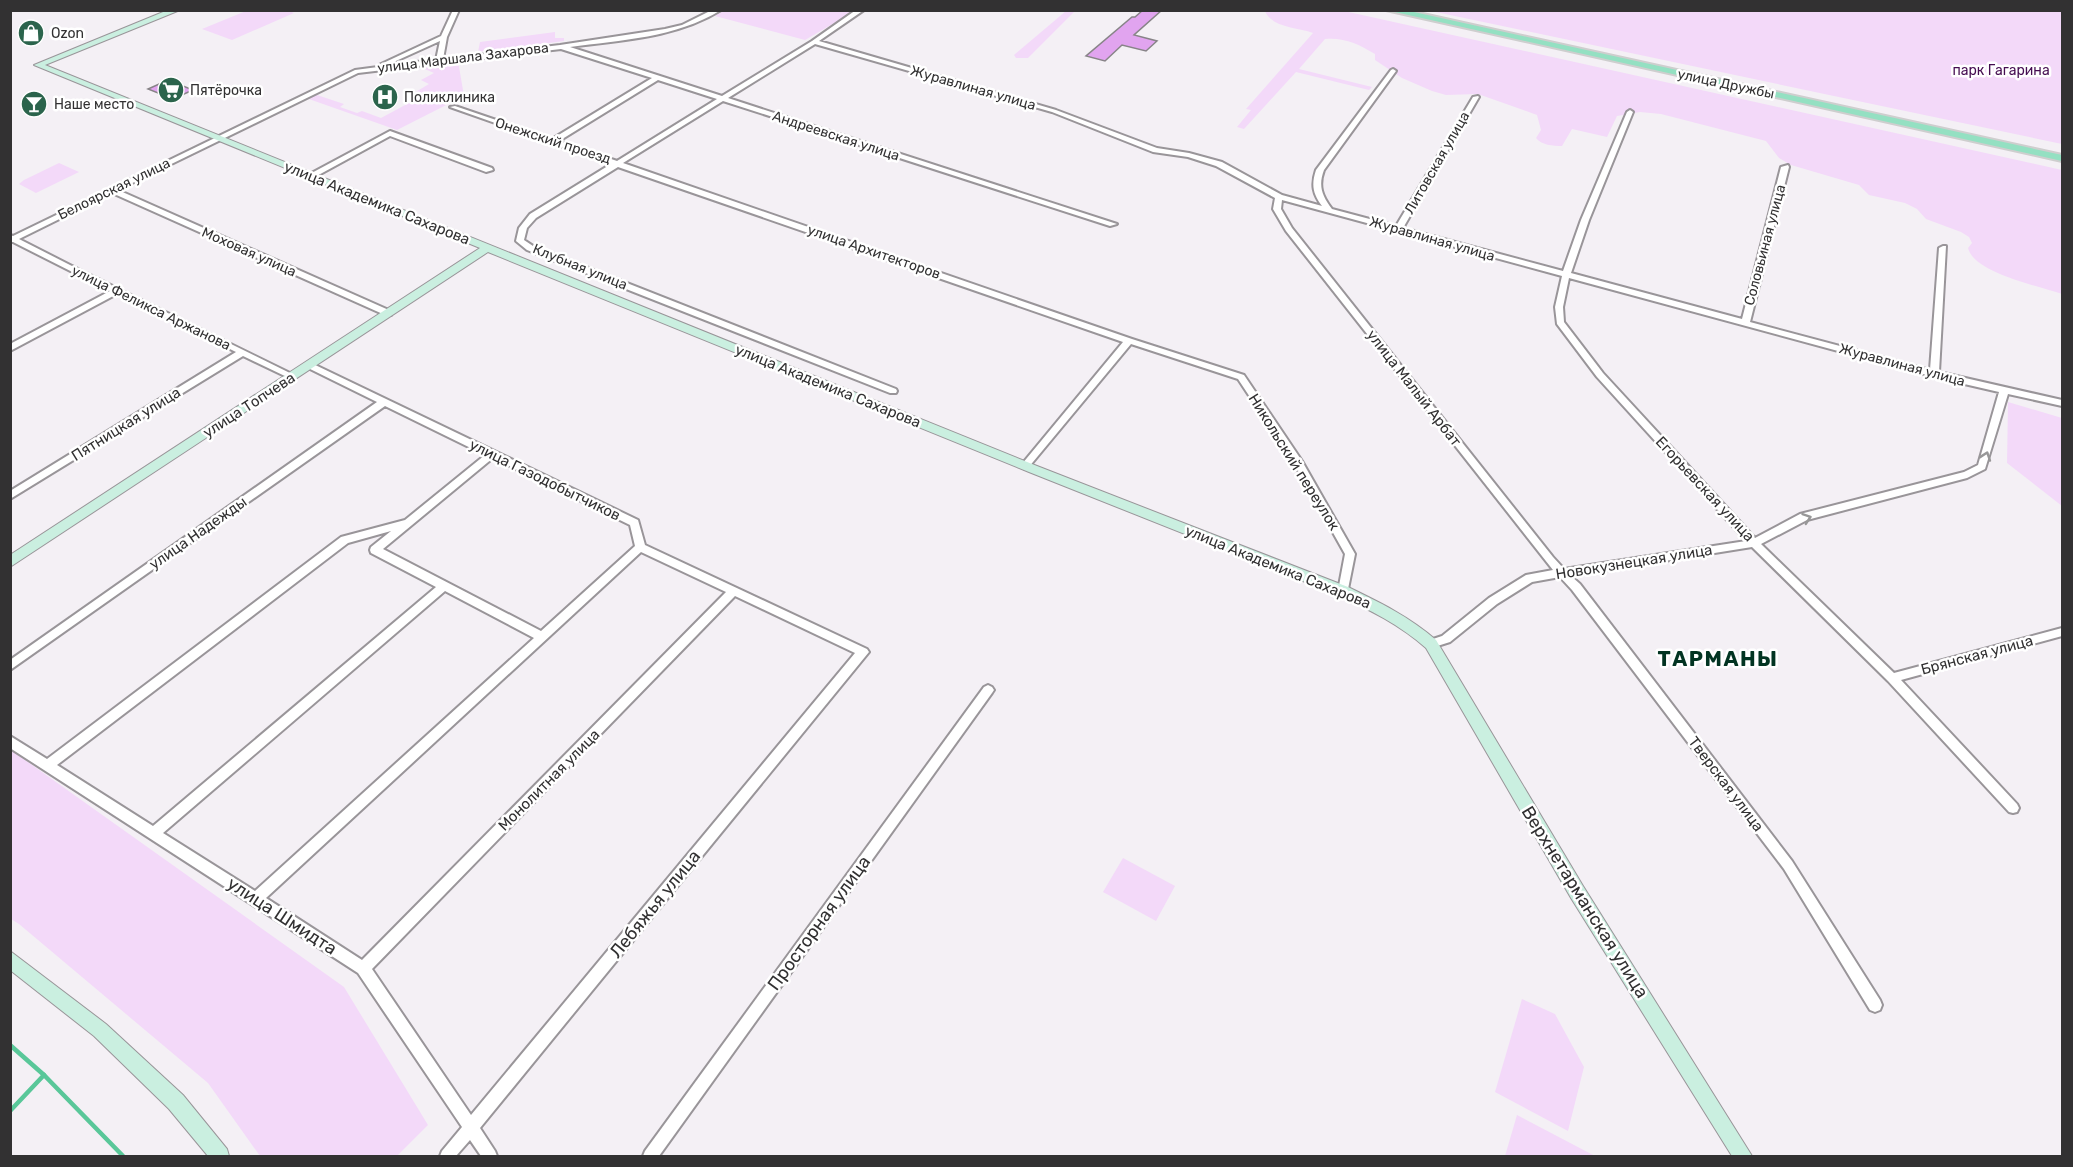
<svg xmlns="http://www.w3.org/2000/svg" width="2073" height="1167" viewBox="0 0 2073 1167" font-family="Rubik,sans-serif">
	<rect width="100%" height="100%" fill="#f4f0f5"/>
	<g fill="#f3d9f9">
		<path d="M287 10 294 13 232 40 202 29 246 11Z"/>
		<path d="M724 10 855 11 805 40 715 16Z"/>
		<path d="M1066 11H1075L1028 58H1016L1014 55Z"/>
		<path d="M1265 11H1344L2062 170V294C2039 286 1974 273 1968 248L1972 243 1969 237 1961 232 1926 219 1917 209 1905 203 1869 195 1859 185 1791 165 1779 158 1766 141 1661 114 1640 112 1617 116 1607 137 1572 129 1562 146C1553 146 1541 145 1536 138L1541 130 1537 115 1478 94 1446 95 1432 91 1402 78 1375 60V54C1359 44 1343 37 1325 39L1299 69 1372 87 1369 90 1296 72 1244 129 1237 127 1251 110 1246 109 1313 33C1297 27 1272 28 1265 11Z"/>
		<path d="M1431 11H2062V144Z"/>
		<path d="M555 32V38H564V41L478 52 480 42Z"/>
		<path d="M458 61 464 96 397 130 306 98 314 94 344 104 340 107 357 113 362 111 381 118 422 96 414 93 429 84 421 80 434 73 418 66Z"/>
		<path d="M59 163 79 172 36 193 19 184 24 180Z"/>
		<path d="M2008 402 2062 418V506L2007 463Z"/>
		<path d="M11 750 344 987 428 1125 397 1156H260L208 1083 19 924 11 919Z"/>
		<path d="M1123 858 1175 886 1156 921 1103 892Z"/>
		<path d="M1522 999 1555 1014 1584 1067 1568 1131 1495 1092Z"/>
		<path d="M1517 1115 1595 1156H1505Z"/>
	</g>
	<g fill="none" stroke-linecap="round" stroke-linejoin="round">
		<g stroke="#59c799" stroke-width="4.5">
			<path d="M10 1045 44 1075 123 1156"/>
			<path d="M10 1111 44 1075"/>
		</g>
	</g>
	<g fill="#e1a4ef" stroke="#888488" stroke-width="1.5">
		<path d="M1143 10H1162L1134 35 1157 41 1146 51 1122 45 1105 61 1086 56 1132 17H1135Z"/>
		<path d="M168 80 193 90 173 99 148 89Z"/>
	</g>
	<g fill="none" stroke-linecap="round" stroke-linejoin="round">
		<defs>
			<g id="street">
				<path d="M453 10H459L447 37 443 59 560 45 665 29 682 25 712 10H721C676 38 621 40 570 47L722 96 812 41 856 10H864L819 41 1056 110 1157 148 1189 153 1222 162 1282 195 1322 206C1313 194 1311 185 1316 170L1391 70 1393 69 1396 71 1324 170C1318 186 1322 196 1332 209L1396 226 1473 97 1478 96 1479 97 1403 228 1563 271 1581 220 1627 112 1630 110 1633 112 1589 220 1571 273 1742 319 1781 167 1788 165 1789 167 1750 322 1930 370 1939 248 1943 246H1946L1939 372 2062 400V406L2008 394 1985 469 1967 478 1807 520 1761 544 1894 673 2062 628V636L1901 680 2017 804 2019 808 2017 812 2013 813 2009 812 1888 681 1752 547 1571 576 1580 584 1792 861 1880 1000 1882 1005 1880 1010 1875 1012 1870 1010 1784 869 1572 590 1560 577 1532 582 1497 604 1450 642 1431 648 1427 647 1426 644 1427 641 1442 636 1489 598 1526 575 1553 570 1286 231 1273 209 1275 198 1216 166 1188 157 1153 152 1052 112 815 44 728 98 1117 224 1110 226 723 101 623 163 1132 339 1244 375 1302 461 1355 554 1347 594H1339L1338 591 1345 554 1295 465 1238 379 1131 344 1028 468 1025 469 1020 466 1022 464 1123 342 618 167 536 218 527 228 524 240 533 246 896 389 897 391 896 393H890L527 250 516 241 519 228 530 214 611 164 450 107 455 106 552 139 652 78 561 49 358 73 118 190 391 311V315H385L112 193 19 239 70 265 296 376 295 378H289L243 356 10 499V491L236 352 117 294 10 351V344L110 291 13 242H10V235L13 236 355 70 378 67 379 65 441 36ZM440 41 436 60 387 65ZM658 80 717 99 617 161 559 141ZM1282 200 1562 276 1555 307 1557 324 1597 377 1746 541 1564 569 1553 557 1292 228 1281 209ZM1569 278 1934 377 1999 392 1978 465 1964 472 1800 514 1755 538 1603 373 1564 322 1563 307Z"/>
				<path d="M390 131 492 168 493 170 486 172 390 136 313 178 306 176Z"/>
				<path d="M309 362 638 520 645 545 867 649 869 652 480 1128 495 1151 497 1156H481L470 1140 456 1156H440L442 1151 462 1127 358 973 10 748V736L47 759 341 537 405 520 485 455 385 406 10 670V660L377 402 306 367 305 365ZM493 458 630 525 635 546 541 631 383 549ZM391 531 371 547 370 550 371 553 436 587 153 826 57 765 348 543ZM641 552 726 592 362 960 266 898ZM445 591 534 638 255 891 163 833ZM735 596 855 653 471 1115 372 969Z"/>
				<path d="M988 685 992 687 994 690 992 693 659 1156H643L645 1151 984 687Z"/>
			</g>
			<g id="secondary">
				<path d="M168 10H180L45 65 1037 466 1348 587C1379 602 1410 617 1436 640L1583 886 1752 1156H1732L1571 898 1426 648C1400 625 1370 610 1338 595L1029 472 488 252 10 567V555L480 248 34 65Z"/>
				<path d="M10 951 106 1024 183 1095 227 1149 229 1156H208L169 1109 94 1036 10 970Z"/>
			</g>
			<path id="primary" d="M1386 10H1405L2062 155V161Z"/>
		</defs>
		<use href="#street" stroke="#999599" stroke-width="4"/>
		<use href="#secondary" stroke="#999599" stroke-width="2"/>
		<use href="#primary" stroke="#cecece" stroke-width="4"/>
		<use href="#street" fill="#fff" fill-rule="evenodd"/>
		<use href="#secondary" fill="#caefe0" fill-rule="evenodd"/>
		<use href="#primary" fill="#94e0c2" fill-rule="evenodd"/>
	</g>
	<defs><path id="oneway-chevron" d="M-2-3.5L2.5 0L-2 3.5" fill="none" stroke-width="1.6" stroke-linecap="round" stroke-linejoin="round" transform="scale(1.5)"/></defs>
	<g stroke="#989898">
		<use href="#oneway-chevron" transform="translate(1986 456) rotate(-71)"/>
		<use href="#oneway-chevron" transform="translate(1807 518) rotate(-19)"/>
	</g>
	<defs>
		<symbol id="shop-disc" viewBox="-11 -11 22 22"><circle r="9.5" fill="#2b644c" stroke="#fff"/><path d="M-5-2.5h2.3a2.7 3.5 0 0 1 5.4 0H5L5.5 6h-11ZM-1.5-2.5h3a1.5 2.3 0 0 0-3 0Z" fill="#fff"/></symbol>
		<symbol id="supermarket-disc" viewBox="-11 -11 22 22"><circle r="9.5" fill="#2b644c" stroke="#fff"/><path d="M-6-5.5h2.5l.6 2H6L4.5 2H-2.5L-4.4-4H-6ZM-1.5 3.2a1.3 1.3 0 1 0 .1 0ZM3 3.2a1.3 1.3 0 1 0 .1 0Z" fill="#fff"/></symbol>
		<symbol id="hospital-disc" viewBox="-11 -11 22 22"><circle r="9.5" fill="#2b644c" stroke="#fff"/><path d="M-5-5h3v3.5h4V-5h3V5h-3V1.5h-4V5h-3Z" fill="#fff"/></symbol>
		<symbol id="bar-disc" viewBox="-11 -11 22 22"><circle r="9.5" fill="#2b644c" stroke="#fff"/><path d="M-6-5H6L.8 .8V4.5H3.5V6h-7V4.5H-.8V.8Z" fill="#fff"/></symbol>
	</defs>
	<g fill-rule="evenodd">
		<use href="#shop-disc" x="16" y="18" width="30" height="30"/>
		<use href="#supermarket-disc" x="156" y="75" width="30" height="30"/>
		<use href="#hospital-disc" x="370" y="82" width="30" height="30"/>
		<use href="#bar-disc" x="19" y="89" width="30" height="30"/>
	</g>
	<g text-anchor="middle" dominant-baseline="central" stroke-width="5" stroke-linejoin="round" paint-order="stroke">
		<g font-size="14" fill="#323132" stroke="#fff" text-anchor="start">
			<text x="51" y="33">Ozon</text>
			<text x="190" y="90">Пятёрочка</text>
			<text x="404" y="97">Поликлиника</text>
			<text x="54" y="104">Наше место</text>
		</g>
		<g font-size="14" fill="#323132" stroke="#fff">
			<text transform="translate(463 58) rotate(-7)">улица Маршала Захарова</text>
			<text transform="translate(1726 84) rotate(12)">улица Дружбы</text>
			<text transform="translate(973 88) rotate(16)">Журавлиная улица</text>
			<text transform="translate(836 136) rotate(18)">Андреевская улица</text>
			<text transform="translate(553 141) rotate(18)">Онежский проезд</text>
			<text transform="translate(1437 163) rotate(-60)">Литовская улица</text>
			<text transform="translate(114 189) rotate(-26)">Белоярская улица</text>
			<text transform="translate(1432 239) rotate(16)">Журавлиная улица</text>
			<text transform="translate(1765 245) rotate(-75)">Соловьиная улица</text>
			<text transform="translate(249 252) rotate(24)">Моховая улица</text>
			<text transform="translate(874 252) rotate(19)">улица Архитекторов</text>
			<text transform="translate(580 267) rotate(22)">Клубная улица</text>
			<text transform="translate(151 308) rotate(26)">улица Феликса Аржанова</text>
			<text transform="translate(1902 365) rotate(15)">Журавлиная улица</text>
		</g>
		<g font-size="14" fill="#450d51" stroke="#fff">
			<text x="2001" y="70">парк Гагарина</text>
		</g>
		<g font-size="15" fill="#323132" stroke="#fff">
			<text transform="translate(377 203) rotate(22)">улица Академика Сахарова</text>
			<text transform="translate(828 386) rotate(22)">улица Академика Сахарова</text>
			<text transform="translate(1414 388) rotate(52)">улица Малый Арбат</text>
			<text transform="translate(249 405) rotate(-33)">улица Топчева</text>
			<text transform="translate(126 424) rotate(-32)">Пятницкая улица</text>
			<text transform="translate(1294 462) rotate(58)">Никольский переулок</text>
			<text transform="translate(545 480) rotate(26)">улица Газодобытчиков</text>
			<text transform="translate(1705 489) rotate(47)">Егорьевская улица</text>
			<text transform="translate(198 533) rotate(-35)">улица Надежды</text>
			<text transform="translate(1634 562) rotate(-9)">Новокузнецкая улица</text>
			<text transform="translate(1278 567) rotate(22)">улица Академика Сахарова</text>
			<text transform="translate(1977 655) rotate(-15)">Брянская улица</text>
			<text transform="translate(549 780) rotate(-45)">Монолитная улица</text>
			<text transform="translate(1726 784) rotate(53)">Тверская улица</text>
		</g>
		<g font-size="18" fill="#323132" stroke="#fff">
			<text transform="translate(1585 902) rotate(58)">Верхнетарманская улица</text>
			<text transform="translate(655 904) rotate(-51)">Лебяжья улица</text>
			<text transform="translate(282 916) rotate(33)">улица Шмидта</text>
			<text transform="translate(819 923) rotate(-54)">Просторная улица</text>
		</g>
		<g font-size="21" font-weight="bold" letter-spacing="1.5" fill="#023422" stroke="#fff">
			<text x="1718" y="658">ТАРМАНЫ</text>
		</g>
	</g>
	<rect width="2073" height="1167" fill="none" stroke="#323132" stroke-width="24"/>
</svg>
